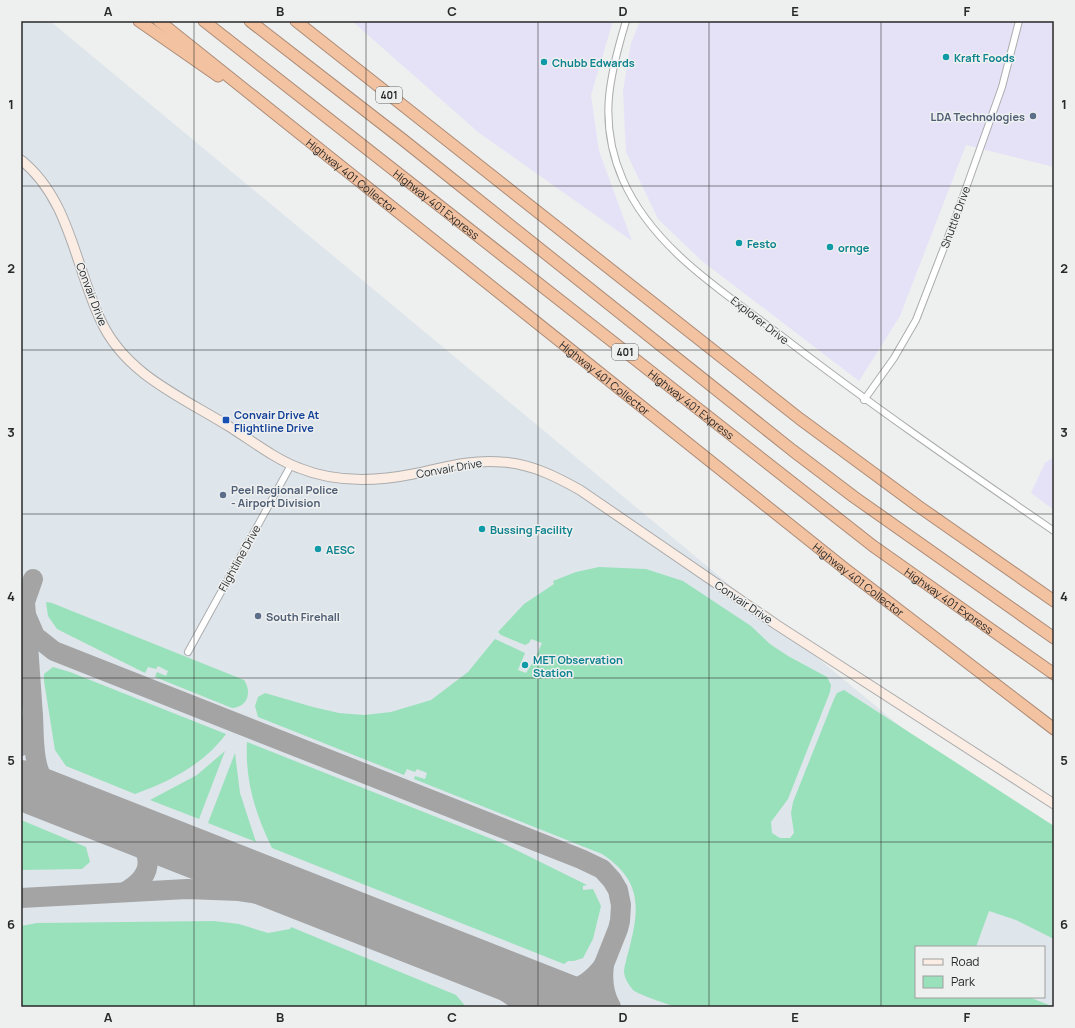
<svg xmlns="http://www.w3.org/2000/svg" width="1075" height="1028" viewBox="0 0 1075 1028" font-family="Manrope,sans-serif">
	<rect width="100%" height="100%" fill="#eeefef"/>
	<g fill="#e5e2f8">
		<path d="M352 21H613L591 95 599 151 632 241 478 132Z"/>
		<path d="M640 21H1054V167L966 145 900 316 859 381 702 261 658 219 626 152 623 91 631 43Z"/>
		<path d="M1054 457V510L1031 493 1045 463Z"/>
	</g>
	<path fill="#dee5eb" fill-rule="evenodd" d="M21 21H50L1054 854V1007H21ZM916 947H1044V997H916Z"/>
	<g fill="#99e1bb">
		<path d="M599 567 646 569 683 581 751 626 770 644 788 656 827 677 831 685 830 692 788 799 771 822 772 833 780 838H790L794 833 791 813 793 802 834 699 837 693 844 690 1054 826V939L1016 920 989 911 976 947H916V997H1029L1054 1007H676C667 1004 639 995 633 990 629 985 624 978 624 971 625 962 629 951 631 941 641 902 637 877 602 854L414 779 415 776 425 779 427 773 417 769 415 772 407 769 404 775 258 717 255 706 258 697 265 693 313 707 339 713 364 715 391 712 431 700 468 672 495 639 525 653 518 670 526 673 535 659 542 643 531 639 529 643 525 645 501 635 498 632 524 604 554 584 553 581 576 572Z"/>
		<path d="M46 602 52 603 244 680C252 692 248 707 232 708L155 677 157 672 166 676 168 671 158 666 156 669 148 667 145 673 57 629 48 616Z"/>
		<path d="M53 667 70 672 226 734C203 765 170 781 135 794L66 766 55 750 44 681V674Z"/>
		<path d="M247 742 502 843 587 885 583 886V890L593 889 601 906 593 939 583 958 574 961H568L564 964 272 848C255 813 245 781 247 742Z"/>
		<path d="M225 751 199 819 150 800 197 775Z"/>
		<path d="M235 753 240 793 256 842 208 823Z"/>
		<path d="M21 820 86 847 90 862 82 869 21 870Z"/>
		<path d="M214 921 239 924 268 933 290 929 291 927 456 995 466 1007H21V926L37 923Z"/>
	</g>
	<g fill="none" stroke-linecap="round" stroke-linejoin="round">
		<g stroke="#a4a4a4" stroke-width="20">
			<path d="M26 615 35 636 54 651 581 859 602 869 612 880 618 890 621 905 620 921 618 929 587 1007"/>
			<path d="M33 716 25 602 33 579"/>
			<path d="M21 746 27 736 33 716C34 733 33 752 38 768 48 803 99 814 130 826"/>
			<path d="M125 892C158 873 151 852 129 827"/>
			<path d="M21 898 187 889 239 891 327 905"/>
			<path d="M449 953 528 1007"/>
			<path d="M479 963C493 969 508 975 522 980 557 994 579 998 604 965 602 980 603 993 611 1007"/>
		</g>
		<path stroke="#a4a4a4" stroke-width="50" d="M21 785 586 1007"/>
		<defs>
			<g id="street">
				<path d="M626 21C609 77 598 123 623 180 653 248 722 291 779 334 868 403 961 467 1054 531"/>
				<path d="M864 400 894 358 916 320 955 219 1002 87 1019 21"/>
				<path d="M188 652 291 465"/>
			</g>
			<path id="secondary" d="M21 160C70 199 75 267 101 321 126 375 182 397 230 427 252 441 275 459 299 468 336 483 374 482 413 474 442 468 472 459 502 462 531 464 555 476 580 490L777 625 1054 804"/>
			<g id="highway">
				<path d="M139 21 218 76"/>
				<path id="s1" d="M159 21 844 568 1054 729"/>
				<path id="s2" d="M204 21 873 546 1054 674"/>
				<path d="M250 21 402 139 792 450 854 497 1054 638"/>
				<path d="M296 21 800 419 918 506 1054 601"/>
			</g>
		</defs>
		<use href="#street" stroke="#abacad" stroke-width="8"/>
		<use href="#secondary" stroke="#abacad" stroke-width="11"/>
		<use href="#highway" stroke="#ac8c77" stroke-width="13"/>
		<use href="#street" stroke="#fff" stroke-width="6"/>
		<use href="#secondary" stroke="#fbede3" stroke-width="9"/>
		<use href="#highway" stroke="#f2c2a1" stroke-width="11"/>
	</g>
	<path fill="none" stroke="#292929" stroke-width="1" stroke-opacity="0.55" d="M194 21V1007M366 21V1007M538 21V1007M709 21V1007M881 21V1007M21 186H1054M21 350H1054M21 514H1054M21 678H1054M21 842H1054"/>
	<g fill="#0f9aa8" stroke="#eeefef" stroke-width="1.5">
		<circle cx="946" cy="57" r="4"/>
		<circle cx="544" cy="62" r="4"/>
		<circle cx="739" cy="243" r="4"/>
		<circle cx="830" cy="247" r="4"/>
		<circle cx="482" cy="529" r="4"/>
		<circle cx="318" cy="549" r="4"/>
		<circle cx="525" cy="665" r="4"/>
	</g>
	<g fill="#5c6f8a" stroke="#eeefef" stroke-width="1.5">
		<circle cx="1033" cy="116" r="4"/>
		<circle cx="223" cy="495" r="4"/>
		<circle cx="258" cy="616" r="4"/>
	</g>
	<rect fill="#1a4fb4" stroke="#eeefef" stroke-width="1.5" x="222" y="416" width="8" height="8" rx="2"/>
	<g text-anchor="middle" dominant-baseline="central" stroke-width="3" stroke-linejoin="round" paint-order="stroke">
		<g fill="#eeefef" stroke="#646464" stroke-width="1">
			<rect x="376" y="87" width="26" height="16" rx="3"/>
			<rect x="612" y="344" width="26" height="16" rx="3"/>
		</g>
		<g font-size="10" font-weight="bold" fill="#292929">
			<text x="389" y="95">401</text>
			<text x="625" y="352">401</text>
		</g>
		<g font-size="11" font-weight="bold" fill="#0d838f" stroke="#eeefef" text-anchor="start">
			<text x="954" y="57">Kraft Foods</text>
			<text x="552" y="62">Chubb Edwards</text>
			<text x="747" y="243">Festo</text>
			<text x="838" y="247">ornge</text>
			<text x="490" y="529">Bussing Facility</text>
			<text x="326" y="549">AESC</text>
			<text x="533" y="659">MET Observation<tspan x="533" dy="13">Station</tspan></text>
		</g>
		<g font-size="11" font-weight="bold" fill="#4e5e75" stroke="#eeefef" text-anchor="start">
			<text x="1025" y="116" text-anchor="end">LDA Technologies</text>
			<text x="231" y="489">Peel Regional Police<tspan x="231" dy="13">- Airport Division</tspan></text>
			<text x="266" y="616">South Firehall</text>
		</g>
		<g font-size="11" fill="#292929" stroke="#eeefef">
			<text stroke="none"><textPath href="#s1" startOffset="247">Highway 401 Collector</textPath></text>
			<text stroke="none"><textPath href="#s2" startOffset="296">Highway 401 Express</textPath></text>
			<text transform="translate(955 217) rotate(-70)">Shuttle Drive</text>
			<text transform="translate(92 294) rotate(69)">Convair Drive</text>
			<text transform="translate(760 320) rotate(38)">Explorer Drive</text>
			<text stroke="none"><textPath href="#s1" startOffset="571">Highway 401 Collector</textPath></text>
			<text stroke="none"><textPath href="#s2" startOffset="620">Highway 401 Express</textPath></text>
			<text transform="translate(449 468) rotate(-10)">Convair Drive</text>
			<text transform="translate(239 558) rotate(-61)">Flightline Drive</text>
			<text stroke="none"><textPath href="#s1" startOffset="895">Highway 401 Collector</textPath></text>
			<text stroke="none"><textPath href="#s2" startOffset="944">Highway 401 Express</textPath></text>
			<text transform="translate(744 602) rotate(34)">Convair Drive</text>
		</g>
		<g font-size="11" font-weight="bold" fill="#164399" stroke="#eeefef" text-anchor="start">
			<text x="234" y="414">Convair Drive At<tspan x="234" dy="13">Flightline Drive</tspan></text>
		</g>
	</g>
	<rect width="1075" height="1028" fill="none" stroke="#eeefef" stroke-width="44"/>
	<rect x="915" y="946" width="130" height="52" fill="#eeefef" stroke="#9fa0a0"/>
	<rect x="923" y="959" width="20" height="6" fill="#fbede3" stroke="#9fa0a0"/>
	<text x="951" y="966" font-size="12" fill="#292929">Road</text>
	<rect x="923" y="976" width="20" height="12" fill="#99e1bb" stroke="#9fa0a0"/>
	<text x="951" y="986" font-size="12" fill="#292929">Park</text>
	<rect x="22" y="22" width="1031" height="984" fill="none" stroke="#292929" stroke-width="1.5"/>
	<g font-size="13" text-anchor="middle" font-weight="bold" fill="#292929">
		<text x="108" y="16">A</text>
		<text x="280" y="16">B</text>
		<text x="452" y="16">C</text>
		<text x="623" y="16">D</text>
		<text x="795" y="16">E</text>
		<text x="967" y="16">F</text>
		<text x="11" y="109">1</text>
		<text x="1064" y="109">1</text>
		<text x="11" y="273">2</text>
		<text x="1064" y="273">2</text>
		<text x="11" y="437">3</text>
		<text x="1064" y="437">3</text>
		<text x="11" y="601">4</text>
		<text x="1064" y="601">4</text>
		<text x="11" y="765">5</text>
		<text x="1064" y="765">5</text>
		<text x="11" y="929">6</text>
		<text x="1064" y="929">6</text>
		<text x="108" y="1022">A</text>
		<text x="280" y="1022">B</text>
		<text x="452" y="1022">C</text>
		<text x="623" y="1022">D</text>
		<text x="795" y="1022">E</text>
		<text x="967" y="1022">F</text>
	</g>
</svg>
